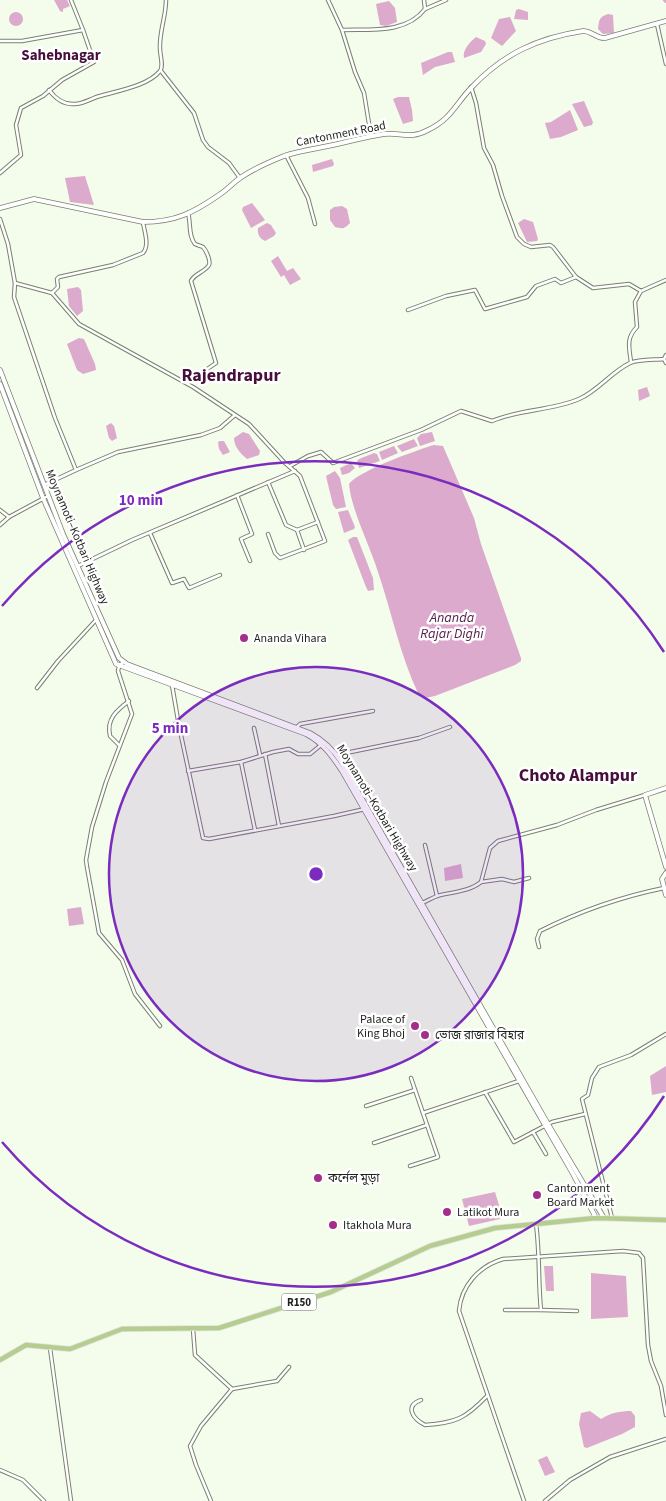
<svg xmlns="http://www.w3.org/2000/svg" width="666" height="1501" viewBox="0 0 666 1501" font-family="'Source Sans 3','Noto Sans Bengali',sans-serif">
	<rect width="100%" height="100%" fill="#f4fceb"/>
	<g fill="#dcaacd">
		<path d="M54 0H67L70 6 63 9V12L60 11Z"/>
		<path d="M389 1 395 8 397 22 386 26 380 25 376 4Z"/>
		<path d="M519 9 528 12V20L514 19 516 10Z"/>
		<circle cx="16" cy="19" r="7"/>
		<path d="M608 14 613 15 614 33 603 34 598 29C599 20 599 17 608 14Z"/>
		<path d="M510 17 516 31 502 46 491 38 499 19Z"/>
		<path d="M476 37 485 41 486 44 481 52 464 58C462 50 470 42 476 37Z"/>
		<path d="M448 52H452L455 62 435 67 423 75 421 63Z"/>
		<path d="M398 97H409L412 110 413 121 403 124 393 99Z"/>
		<path d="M584 101 593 122 592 125 584 127 572 104Z"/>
		<path d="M570 110 578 130 561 137 550 139 545 123 551 122Z"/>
		<path d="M332 159 334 164 333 166 313 172 312 165Z"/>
		<path d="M85 176 94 205 70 202 65 178Z"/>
		<path d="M252 203 265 220 251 228 242 210 243 207Z"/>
		<path d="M342 206 347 209 350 223C344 229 343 229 335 227L330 220V210L334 207Z"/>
		<path d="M524 219 533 222 538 239 537 241 527 242 518 223Z"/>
		<path d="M267 223 271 225 276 233 274 236 265 241C260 239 257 234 258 228Z"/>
		<path d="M278 256 287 271 293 268 301 279 290 285 284 275 281 277 271 261Z"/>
		<path d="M78 287 81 290 83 311 77 316 69 306 67 289Z"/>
		<path d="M79 338 84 339 95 364 96 370 83 374 77 370 67 344Z"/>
		<path d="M647 387 650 396 639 401 638 390Z"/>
		<path d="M111 423 114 426 117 438 112 441 109 438 106 426Z"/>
		<path d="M243 432 249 434 260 451 259 455 247 459C241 454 234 447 234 438Z"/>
		<path d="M432 432 435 441 420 446 417 438 421 434Z"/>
		<path d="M414 439 418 446 402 452 397 446Z"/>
		<path d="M220 441H224L230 452 223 455 219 449 218 442Z"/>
		<path d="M434 445 443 446 474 518 481 544 521 658V661L515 665 435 696 425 698 419 695C400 656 392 613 378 572 370 546 351 509 349 484 358 471 417 450 434 445Z"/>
		<path d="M394 446 398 453 382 460 379 452Z"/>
		<path d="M374 453 377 454 380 461 359 468 357 461 359 459Z"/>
		<path d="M351 463 355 468 349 473 342 475 340 468Z"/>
		<path d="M335 471 340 478 346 507 336 509 333 505 326 476Z"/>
		<path d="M348 510 355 527 354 529 344 533 338 512Z"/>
		<path d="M353 537H357L359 542 373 578 374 590 368 591 366 587 348 540Z"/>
		<path d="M461 864 463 878 445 881 444 868Z"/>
		<path d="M81 907 84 924 69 926 67 909Z"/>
		<path d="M666 1066V1092L652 1095 650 1076Z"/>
		<path d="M495 1192 502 1215 500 1219 469 1226 462 1199Z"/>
		<path d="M544 1266H553L554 1291H546Z"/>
		<path d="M591 1273 626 1276 628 1317 591 1319Z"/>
		<path d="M590 1411 601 1419C610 1413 620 1411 631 1411L635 1416V1427L622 1434 587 1448 584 1447 579 1424 581 1413Z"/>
		<path d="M547 1456 555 1472 545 1476 538 1460Z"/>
	</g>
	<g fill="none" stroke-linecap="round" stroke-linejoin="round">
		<path stroke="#dcaacd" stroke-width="4" d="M665 0 666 1"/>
		<defs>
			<g id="minor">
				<path d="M328 0 342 30 355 72 364 93 371 136"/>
				<path d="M425 9 446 0"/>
				<path d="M657 24 666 64"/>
				<path d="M342 30C370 29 406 34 425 9L424 0"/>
				<path d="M0 41H22L83 30 71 0"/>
				<path d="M161 71 194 113 203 140 208 147 229 163 240 178"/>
				<path d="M471 87 476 103 484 148 493 165 502 196 517 237 524 244 531 247 550 245 553 247 576 277 593 288 629 284 641 291 666 280"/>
				<path d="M49 90C55 98 64 105 75 104 83 104 92 98 100 96 117 91 148 86 160 71 164 66 160 56 160 49 159 32 166 17 166 0"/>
				<path d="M286 155 308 198 315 224"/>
				<path d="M0 173 21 155 16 125 21 108 43 96 62 80 94 62 83 30"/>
				<path d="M0 219 8 244 15 283 52 293 79 324 193 387 249 424 284 462 300 476 325 541 280 558 275 553 268 534"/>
				<path d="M15 283 14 297 55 418 76 470 44 485"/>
				<path d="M52 293 58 287 57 279 59 277 113 265 143 253C150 245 144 231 143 222"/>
				<path d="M408 310 446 296 475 290 485 309 527 297 536 286 555 279 561 283 576 277"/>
				<path d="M666 355 664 359 666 363"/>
				<path d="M631 362C629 347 626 338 637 327L635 302 641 291"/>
				<path d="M187 383 216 363 191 281C194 274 205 272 209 265 211 261 206 250 203 247 201 246 197 245 195 244 188 236 191 222 188 213"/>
				<path d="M290 466 308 456 321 452 333 463 421 430 461 411 492 421C520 409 551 411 579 399 598 391 611 372 630 363 639 359 654 360 664 359"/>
				<path d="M76 470 118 452 201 435 220 428 235 415"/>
				<path d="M268 482 286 525 297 530"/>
				<path d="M237 495 252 534 241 539 250 561"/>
				<path d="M0 510 9 517"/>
				<path d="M0 525 9 517 48 496"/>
				<path d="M150 533 172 583 184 579 189 588 220 575"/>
				<path d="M304 550 297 530 318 522"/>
				<path d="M78 566 132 540 295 471"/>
				<path d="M123 662 119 666 118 671 132 714 106 782 92 827 86 860 87 867 99 933 122 960 135 994 160 1026"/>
				<path d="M172 685 179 726 203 838 209 839 334 816 365 809"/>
				<path d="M37 688 58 661 96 620"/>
				<path d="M254 728 260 755"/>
				<path d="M295 729 300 724 373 711"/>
				<path d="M119 745 110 736C106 719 117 710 129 701"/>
				<path d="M265 754 279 826"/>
				<path d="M336 755 419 738 450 727"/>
				<path d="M241 762 255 830"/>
				<path d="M188 771 241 762 273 752 289 749 298 754H310L321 745"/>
				<path d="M425 845 437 896"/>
				<path d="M481 882 502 879 514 882 529 878"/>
				<path d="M422 903C427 901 432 898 437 896 451 892 469 892 481 882L490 848 498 841 557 825 596 810 645 795"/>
				<path d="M539 947 537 939 540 931C580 911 620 897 664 888"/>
				<path d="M485 1092 514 1142 552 1122 585 1114"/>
				<path d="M366 1106 415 1090"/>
				<path d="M423 1113 519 1081"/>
				<path d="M533 1132 546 1154"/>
				<path d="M374 1143 427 1125"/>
				<path d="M410 1166 438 1157 411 1078"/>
				<path d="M612 1218 582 1099 588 1095 592 1078 599 1067 631 1055 666 1034"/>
				<path d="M505 1310H541C538 1282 540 1253 536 1224"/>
				<path d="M541 1310 577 1311"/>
				<path d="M193 1329 195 1355 232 1389 277 1381 289 1367"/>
				<path d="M50 1348 71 1501"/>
				<path d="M421 1400C404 1406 413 1419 425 1425 456 1423 466 1418 487 1396"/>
				<path d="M0 1470 23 1480 44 1501"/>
				<path d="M211 1501 196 1465 190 1446 201 1426 232 1389"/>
				<path d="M524 1501 459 1311C461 1286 479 1266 503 1259L623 1251 639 1253 643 1258 648 1345 651 1361 661 1386 666 1415"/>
				<path d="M545 1501 570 1480 610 1457 666 1439"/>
			</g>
			<g id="secondary">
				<path d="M0 208 34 199 143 222C175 222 193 213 219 195 227 190 233 183 240 178 253 169 269 162 284 156 298 151 314 149 328 146 347 142 365 137 384 134 402 132 409 140 428 130 451 119 455 105 471 88 503 54 537 38 583 31 592 31 597 39 605 38L666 21"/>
				<path d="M0 370 63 534 119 658 127 664 310 733C323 740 333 749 341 762L548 1124 604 1218"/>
				<path d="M0 384 43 498 116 664 306 734C323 743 332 756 342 771L573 1174 596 1218"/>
				<path d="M666 788 645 795 666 867"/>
				<path d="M666 873 662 879 666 895"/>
			</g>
			<path id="primary" d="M0 1360 26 1345 70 1349 122 1329 219 1328 331 1292 430 1246 495 1228 596 1218 666 1220"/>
		</defs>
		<use href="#minor" stroke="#798071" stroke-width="4.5"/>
		<use href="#secondary" stroke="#798071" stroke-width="5.5"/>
		<use href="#primary" stroke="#e0e0df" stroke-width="6"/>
		<use href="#minor" stroke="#fff" stroke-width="2.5"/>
		<use href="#secondary" stroke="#fff" stroke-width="4"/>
		<use href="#primary" stroke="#b5cd8f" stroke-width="4.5"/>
	</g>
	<circle cx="316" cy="874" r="207" fill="#7b2cbf" fill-opacity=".12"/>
	<g fill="none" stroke="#7b2cbf" stroke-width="2.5">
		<circle cx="316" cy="874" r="207"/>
		<path d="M664 1096A413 413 0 0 1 2 1142M2 606A413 413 0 0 1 664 652"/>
	</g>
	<g fill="#a32f8a" stroke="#fff" stroke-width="2">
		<circle cx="244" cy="638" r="5"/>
		<circle cx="415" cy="1026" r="5"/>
		<circle cx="425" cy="1035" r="5"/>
		<circle cx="318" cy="1178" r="5"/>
		<circle cx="537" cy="1195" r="5"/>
		<circle cx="447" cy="1212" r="5"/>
		<circle cx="333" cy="1225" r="5"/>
	</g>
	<g text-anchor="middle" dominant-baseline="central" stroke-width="5" stroke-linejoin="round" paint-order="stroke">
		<rect fill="#fff" stroke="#62645f" stroke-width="1" x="281.5" y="1293.5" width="35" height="17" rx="4"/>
		<g font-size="11" font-weight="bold" fill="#1e211b">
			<text x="299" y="1302">R150</text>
		</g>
		<g font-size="12" fill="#1e211b" stroke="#fff">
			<text transform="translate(341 134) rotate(-11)">Cantonment Road</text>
			<text transform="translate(77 537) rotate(67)">Moynamoti–Kotbari Highway</text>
			<text transform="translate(377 808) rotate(59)">Moynamoti–Kotbari Highway</text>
		</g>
		<g font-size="12" fill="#1e211b" stroke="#fff" text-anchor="start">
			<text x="254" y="638">Ananda Vihara</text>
			<text x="405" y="1019" text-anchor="end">Palace of<tspan x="405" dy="14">King Bhoj</tspan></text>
			<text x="435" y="1035">ভোজ রাজার বিহার</text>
			<text x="328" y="1178">কর্নেল মুড়া</text>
			<text x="547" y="1188">Cantonment<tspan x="547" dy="14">Board Market</tspan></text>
			<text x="457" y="1212">Latikot Mura</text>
			<text x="343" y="1225">Itakhola Mura</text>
		</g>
		<g font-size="14" font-style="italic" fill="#571c49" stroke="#fff">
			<text x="452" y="618">Ananda<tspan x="452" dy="16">Rajar Dighi</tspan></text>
		</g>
		<g font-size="15" font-weight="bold" fill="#47103b" stroke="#fff">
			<text x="61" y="55">Sahebnagar</text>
		</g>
		<g font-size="18" font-weight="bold" fill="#47103b" stroke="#fff">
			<text x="231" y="375">Rajendrapur</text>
			<text x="578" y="775">Choto Alampur</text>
		</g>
	</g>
	<circle cx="316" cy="874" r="8" fill="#7b2cbf" stroke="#fff" stroke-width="2.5"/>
	<g font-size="15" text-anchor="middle" font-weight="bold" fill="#7b2cbf" stroke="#fff" stroke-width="5" stroke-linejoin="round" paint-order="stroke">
		<text x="141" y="505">10 min</text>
		<text x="170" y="733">5 min</text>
	</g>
</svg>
